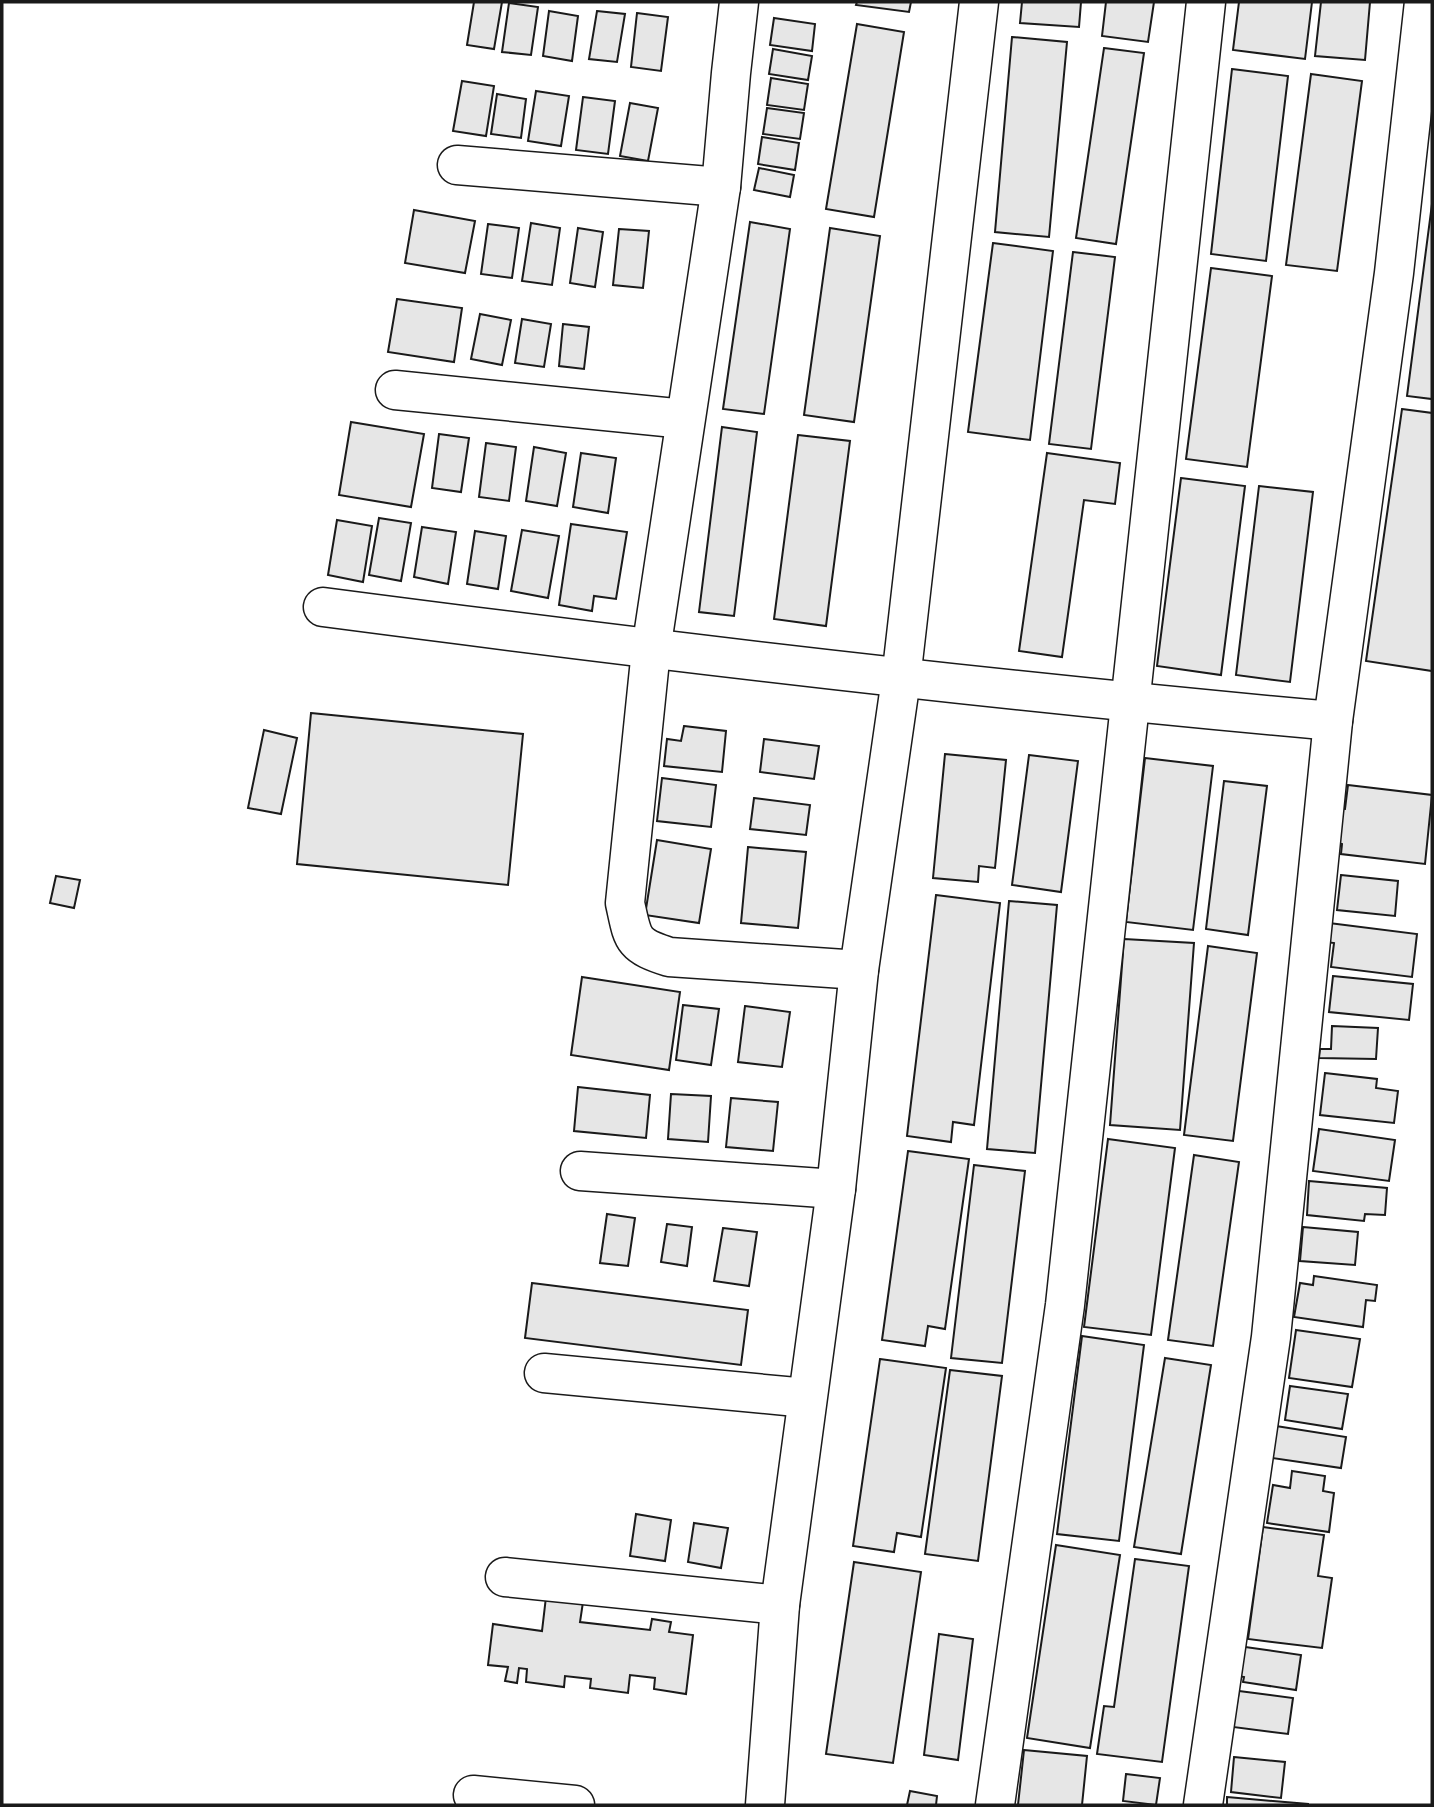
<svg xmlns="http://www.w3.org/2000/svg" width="1434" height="1807" viewBox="0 0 1434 1807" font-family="'Varela Round',sans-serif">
	<rect width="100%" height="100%" fill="#fff"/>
	<g fill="#e6e6e6" stroke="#1a1a1a" stroke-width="2">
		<path d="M474 2H502L494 49 467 45Z"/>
		<path d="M857 2H911L909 12 856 5Z"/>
		<path d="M1022 2H1081L1079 27 1020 23Z"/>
		<path d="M1106 2H1154L1148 42 1102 36Z"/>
		<path d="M1239 2H1312L1305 59 1233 50Z"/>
		<path d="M1321 2H1370L1365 60 1315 56Z"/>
		<path d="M509 3 538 7 531 55 502 52Z"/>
		<path d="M549 11 578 16 572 61 543 56Z"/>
		<path d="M597 11 625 14 617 62 589 59Z"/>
		<path d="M637 13 668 17 661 71 631 67Z"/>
		<path d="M774 18 815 24 812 51 770 45Z"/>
		<path d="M857 24 904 32 874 217 826 209Z"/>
		<path d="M1012 37 1067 42 1049 237 995 232Z"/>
		<path d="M1104 48 1144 53 1116 244 1076 238Z"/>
		<path d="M773 49 812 56 808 80 769 74Z"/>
		<path d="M1232 69 1288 76 1266 261 1211 254Z"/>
		<path d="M1311 74 1362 81 1337 271 1286 265Z"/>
		<path d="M771 78 808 84 804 110 767 105Z"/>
		<path d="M462 81 494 86 486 136 453 131Z"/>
		<path d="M536 91 569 96 561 146 528 141Z"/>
		<path d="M497 94 526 99 521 138 491 134Z"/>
		<path d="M583 97 615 101 608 154 576 150Z"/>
		<path d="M630 103 658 108 648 161 620 156Z"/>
		<path d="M767 108 804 113 800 139 763 134Z"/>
		<path d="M762 137 799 143 795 170 758 164Z"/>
		<path d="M759 168 794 175 790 197 754 190Z"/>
		<path d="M1432 204V399L1407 396Z"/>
		<path d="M414 210 475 221 465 273 405 263Z"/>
		<path d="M750 222 790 229 764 414 723 409Z"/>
		<path d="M531 223 560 228 552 285 522 281Z"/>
		<path d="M488 224 519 228 512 278 481 274Z"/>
		<path d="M578 228 603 232 595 287 570 283Z"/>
		<path d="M830 228 880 236 854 422 804 415Z"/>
		<path d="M619 229 649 231 643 288 613 285Z"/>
		<path d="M993 243 1053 251 1030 440 968 432Z"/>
		<path d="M1073 252 1115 257 1091 449 1049 444Z"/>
		<path d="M1211 268 1272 276 1247 467 1186 459Z"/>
		<path d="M397 299 462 308 454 362 388 352Z"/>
		<path d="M480 314 511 320 502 365 471 359Z"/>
		<path d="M522 319 551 324 544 367 515 363Z"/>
		<path d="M563 324 589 327 584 369 559 366Z"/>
		<path d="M1402 409 1432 413V671L1366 661Z"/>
		<path d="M351 422 424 434 411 507 339 495Z"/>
		<path d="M722 427 757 432 734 616 699 612Z"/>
		<path d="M439 434 469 438 461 492 432 488Z"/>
		<path d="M798 435 850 441 826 626 774 619Z"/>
		<path d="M486 443 516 447 509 501 479 497Z"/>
		<path d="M534 447 566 453 557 506 526 501Z"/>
		<path d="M581 453 616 458 608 513 573 507Z"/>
		<path d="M1047 453 1120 463 1115 504 1084 500 1062 657 1019 651Z"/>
		<path d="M1181 478 1245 486 1221 675 1157 666Z"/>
		<path d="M1259 486 1313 492 1290 682 1236 675Z"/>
		<path d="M379 518 411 523 401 581 369 575Z"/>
		<path d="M337 520 372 526 363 582 328 575Z"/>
		<path d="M571 524 627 532 616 599 594 596 592 611 559 605Z"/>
		<path d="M422 527 456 532 448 584 414 577Z"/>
		<path d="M522 530 559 536 548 598 511 591Z"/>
		<path d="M475 531 506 536 498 589 467 584Z"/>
		<path d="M311 713 523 734 508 885 297 864Z"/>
		<path d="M684 726 726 731 722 772 664 766 667 739 681 741Z"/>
		<path d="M264 730 297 738 281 814 248 808Z"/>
		<path d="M764 739 819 746 814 779 760 772Z"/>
		<path d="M945 754 1006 760 995 868 979 866 978 882 933 878Z"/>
		<path d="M1029 755 1078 761 1061 892 1012 885Z"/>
		<path d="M1145 758 1213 766 1193 930 1126 922Z"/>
		<path d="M662 778 716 785 711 827 657 821Z"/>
		<path d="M1224 781 1267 786 1248 935 1206 929Z"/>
		<path d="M1348 785 1432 795 1425 864 1341 854 1342 844 1328 841 1332 808 1345 809Z"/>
		<path d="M754 798 810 805 806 835 750 829Z"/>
		<path d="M657 840 711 849 699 923 645 915Z"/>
		<path d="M748 847 806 852 798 928 741 923Z"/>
		<path d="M1341 875 1398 881 1395 916 1337 910Z"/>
		<path d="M56 876 80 880 74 908 50 903Z"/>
		<path d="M936 895 1000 903 974 1125 953 1122 951 1142 907 1136Z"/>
		<path d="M1009 901 1057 905 1035 1153 987 1149Z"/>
		<path d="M1329 923 1417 934 1412 977 1331 967 1334 943 1326 942Z"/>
		<path d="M1124 939 1194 943 1180 1130 1110 1125Z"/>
		<path d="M1208 946 1257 953 1233 1141 1184 1135Z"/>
		<path d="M1333 976 1413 984 1409 1020 1329 1012Z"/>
		<path d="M582 977 680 992 669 1070 571 1055Z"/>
		<path d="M683 1005 719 1009 711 1065 676 1060Z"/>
		<path d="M745 1006 790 1012 782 1067 738 1062Z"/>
		<path d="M1332 1026 1378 1028 1376 1059 1319 1058 1320 1049H1331Z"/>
		<path d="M1325 1073 1377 1079 1376 1088 1398 1091 1394 1123 1320 1115Z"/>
		<path d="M578 1087 650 1095 646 1138 574 1131Z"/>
		<path d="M671 1094 711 1096 708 1142 668 1139Z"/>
		<path d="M731 1098 778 1102 773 1151 726 1147Z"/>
		<path d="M1319 1129 1395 1140 1389 1181 1313 1171Z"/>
		<path d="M1108 1139 1175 1148 1151 1335 1084 1327Z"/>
		<path d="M908 1151 969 1159 945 1329 928 1326 925 1346 882 1340Z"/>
		<path d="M1194 1155 1239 1162 1213 1346 1168 1340Z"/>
		<path d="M974 1165 1025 1171 1002 1363 951 1358Z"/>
		<path d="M1309 1181 1387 1188 1385 1215 1365 1214 1364 1221 1307 1215Z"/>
		<path d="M607 1214 635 1218 628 1266 600 1263Z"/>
		<path d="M667 1224 692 1227 687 1266 661 1262Z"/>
		<path d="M1303 1227 1358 1232 1355 1265 1300 1261Z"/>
		<path d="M723 1228 757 1232 749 1286 714 1281Z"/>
		<path d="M1314 1276 1377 1285 1375 1301 1366 1300 1363 1327 1294 1317 1300 1283 1313 1285Z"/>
		<path d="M532 1283 748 1310 741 1365 525 1338Z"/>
		<path d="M1296 1330 1360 1339 1352 1387 1289 1378Z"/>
		<path d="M1082 1336 1144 1345 1119 1541 1057 1534Z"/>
		<path d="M1165 1358 1211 1365 1181 1554 1134 1547Z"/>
		<path d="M880 1359 946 1368 921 1537 897 1533 894 1552 853 1546Z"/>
		<path d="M950 1370 1002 1376 978 1561 925 1554Z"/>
		<path d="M1290 1386 1348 1394 1342 1429 1285 1420Z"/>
		<path d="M1276 1426 1346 1437 1341 1468 1272 1458Z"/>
		<path d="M1292 1471 1325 1476 1323 1491 1334 1493 1329 1532 1267 1523 1273 1485 1290 1488Z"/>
		<path d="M636 1514 671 1520 665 1561 630 1556Z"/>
		<path d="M694 1523 728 1528 721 1568 688 1562Z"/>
		<path d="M1263 1527 1324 1535 1318 1576 1332 1578 1322 1648 1248 1639Z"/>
		<path d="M1056 1545 1120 1555 1090 1748 1027 1738Z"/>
		<path d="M1135 1559 1189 1566 1162 1762 1097 1754 1104 1706 1114 1707Z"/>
		<path d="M854 1562 921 1572 893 1763 826 1754Z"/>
		<path d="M546 1597 583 1602 580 1622 650 1630 652 1619 671 1622 669 1632 693 1635 686 1694 654 1689 655 1678 630 1675 628 1693 590 1688 591 1679 565 1676 564 1687 526 1682 527 1669 519 1668 517 1683 505 1681 508 1667 488 1665 493 1624 542 1631Z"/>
		<path d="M939 1634 973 1639 958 1760 924 1755Z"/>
		<path d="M1231 1645 1301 1655 1296 1690 1243 1682 1244 1677 1226 1674Z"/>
		<path d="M1239 1691 1293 1698 1288 1734 1233 1727Z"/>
		<path d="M1024 1750 1087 1756 1082 1805H1018Z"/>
		<path d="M1234 1757 1285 1762 1281 1798 1231 1792Z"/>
		<path d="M1126 1774 1160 1778 1156 1805 1123 1801Z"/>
		<path d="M910 1791 937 1796 936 1805H907Z"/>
		<path d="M1227 1797 1308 1804V1805H1227Z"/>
	</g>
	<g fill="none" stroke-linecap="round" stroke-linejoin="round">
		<defs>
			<g id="street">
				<path d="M739 2 731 73 721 187 651 650 625 903C633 939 631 945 669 957L859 970"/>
				<path d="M457 165 721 187"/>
				<path d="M395 390 685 419"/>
				<path d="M323 607C659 651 995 691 1333 721"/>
				<path d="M580 1171 836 1189"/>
				<path d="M544 1373 807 1398"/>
				<path d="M505 1577 780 1605"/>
				<path d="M473 1795 575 1805"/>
				<path d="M765 1805 780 1605 836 1189 859 970 901 679 979 2"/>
				<path d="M995 1805 1065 1305 1206 2"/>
				<path d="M1203 1805 1271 1337 1333 721 1394 273 1424 2"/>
			</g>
		</defs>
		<use href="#street" stroke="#1a1a1a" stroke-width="41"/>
		<use href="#street" stroke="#fff" stroke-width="38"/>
	</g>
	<rect width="1434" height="1807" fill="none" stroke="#1a1a1a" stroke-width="7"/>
</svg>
